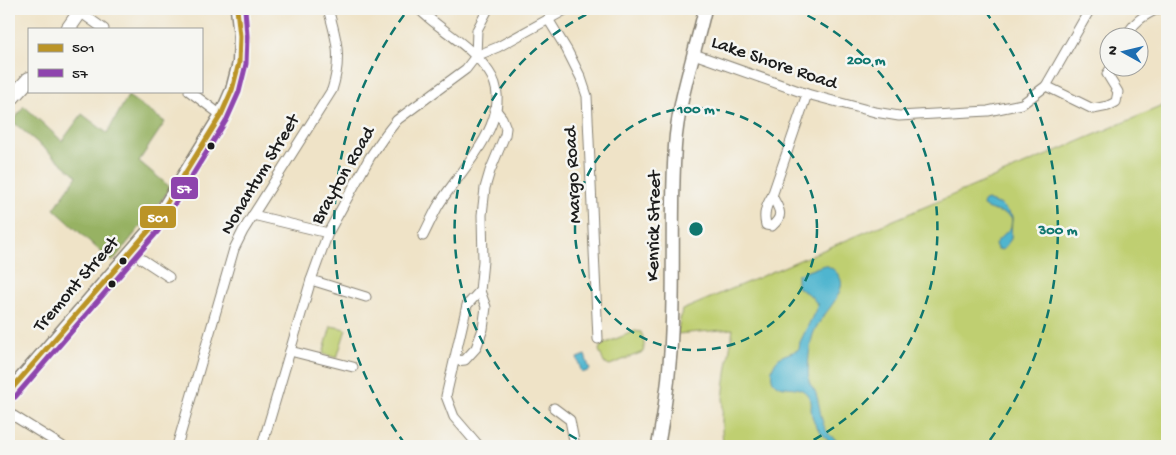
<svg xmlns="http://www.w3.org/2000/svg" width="1176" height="455" viewBox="0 0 1176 455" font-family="'Gochi Hand',sans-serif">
	<rect width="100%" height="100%" fill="#f6f6f2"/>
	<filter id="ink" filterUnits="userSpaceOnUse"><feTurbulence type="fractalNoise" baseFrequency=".02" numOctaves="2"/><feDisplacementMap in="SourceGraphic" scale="10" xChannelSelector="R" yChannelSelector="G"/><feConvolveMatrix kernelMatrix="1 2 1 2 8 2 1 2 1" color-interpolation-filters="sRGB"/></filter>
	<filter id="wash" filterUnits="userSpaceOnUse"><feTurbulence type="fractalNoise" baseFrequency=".0096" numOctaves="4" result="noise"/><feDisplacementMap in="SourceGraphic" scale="20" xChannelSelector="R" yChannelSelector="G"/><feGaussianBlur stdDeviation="1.12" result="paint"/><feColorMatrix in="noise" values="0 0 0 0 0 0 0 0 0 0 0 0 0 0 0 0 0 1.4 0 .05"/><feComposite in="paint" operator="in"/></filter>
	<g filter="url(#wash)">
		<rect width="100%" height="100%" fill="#efe3c7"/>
		<g fill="#bfcf71" stroke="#6e7646">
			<path d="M1167 104V446H723C719 407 727 368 733 329L677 334 682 310Z"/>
			<path d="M331 326 346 329 337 358 323 354Z"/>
			<path d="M635 331 641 332C644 339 645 344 643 352L610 365 604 363 599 350 601 345Z"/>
		</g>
		<path fill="#97b263" stroke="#5a6740" d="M128 96 165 122 139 161 171 188 112 262 54 209 77 176 13 122 24 106 62 141 82 114 107 133Z"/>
		<g fill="#50b5cf" stroke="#366876">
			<path d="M987 200 1001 205 1012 216 1011 239 1003 250 997 249 995 244C999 238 1006 233 1011 227L1012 218C1004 211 992 212 983 206L984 201Z"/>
			<path d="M824 265C832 266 844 277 841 287 838 302 820 317 814 332 809 344 807 369 809 381 810 385 813 388 815 391 821 405 819 422 829 434 834 440 842 442 848 446H828V440C818 429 813 426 811 410 811 407 812 402 810 399 802 382 785 391 776 384 768 378 772 365 778 359 783 354 793 353 799 349L800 342 818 305 811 296 797 287V275Z"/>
			<path d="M585 355 590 370 582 373 577 358Z"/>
		</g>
	</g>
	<g filter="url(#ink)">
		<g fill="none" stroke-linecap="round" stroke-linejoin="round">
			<defs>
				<g id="street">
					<path d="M419 9C441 31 471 45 489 72 519 115 459 171 438 206 433 215 428 226 423 236"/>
					<path d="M80 12 104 29"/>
					<path d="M548 19 567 50 581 78 587 96 598 339"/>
					<path d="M1125 38C1134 22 1142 16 1158 9"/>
					<path d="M694 54 807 94 875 112 899 116 988 111 1022 104 1046 86 1090 9"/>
					<path d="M476 56 477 30 488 9"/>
					<path d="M1046 86 1093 109 1108 106 1116 102 1118 92 1107 74 1111 68"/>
					<path d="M189 91 221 115"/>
					<path d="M772 196C779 209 785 215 772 226L766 225C763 214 766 206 772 196L807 94"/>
					<path d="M253 215 328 233"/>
					<path d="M131 252 169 277"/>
					<path d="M311 280 366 297"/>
					<path d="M290 351 353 367"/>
					<path d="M455 361 465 360 476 348 483 329 486 307 480 291 483 261 482 215 485 188 490 171 505 135 506 128 502 118 495 109"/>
					<path d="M554 408 570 420 575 446"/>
					<path d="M9 413 62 446"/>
					<path d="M177 446 234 249 243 231 332 90C342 59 337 39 328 9"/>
					<path d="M262 446 311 280 328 233 370 157 386 134 397 120 466 69 476 56 498 47 567 9"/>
					<path d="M479 446 454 417 446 396 467 305 480 291"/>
				</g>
				<g id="secondary">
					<path d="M9 392 152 227 221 115 232 90 239 63 240 36 237 9"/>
					<path d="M658 446C666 405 671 363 672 321 674 263 671 205 675 146 678 101 695 53 705 9"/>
				</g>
				<g id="primary">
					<path d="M68 29 82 9"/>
					<path d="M9 101 29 79"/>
				</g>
			</defs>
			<use href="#street" stroke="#868072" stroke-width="11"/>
			<use href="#secondary" stroke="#868072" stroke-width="15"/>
			<use href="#primary" stroke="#868072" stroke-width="16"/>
			<use href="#street" stroke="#fff" stroke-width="9"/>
			<use href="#secondary" stroke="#fff" stroke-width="12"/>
			<use href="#primary" stroke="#fff" stroke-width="14"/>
			<defs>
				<path id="bus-1" d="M9 392 152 227 221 115 232 90 239 63 240 36 237 9"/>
				<path id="bus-2" d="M15 397 158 231 227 119 239 92 246 64 247 36 245 9"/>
			</defs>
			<use href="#bus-1" stroke="#f6f6f2" stroke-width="9"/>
			<use href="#bus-2" stroke="#f6f6f2" stroke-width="9"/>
			<use href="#bus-1" stroke="#bb9427" stroke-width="5"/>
			<use href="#bus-2" stroke="#8e44ad" stroke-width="5"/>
		</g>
	</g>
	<g fill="none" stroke="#0f766e" stroke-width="2.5" stroke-dasharray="9 6">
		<circle cx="696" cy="229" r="121"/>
		<path d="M590 446A241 241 0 0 1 598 9M794 9A241 241 0 0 1 802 446"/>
		<path d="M405 444A362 362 0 0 1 407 11M985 11A362 362 0 0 1 987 444"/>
	</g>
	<g fill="#1c1c1c" stroke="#f6f6f2" stroke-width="2">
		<circle cx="211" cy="146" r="4.5"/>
		<circle cx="123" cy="261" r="4.5"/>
		<circle cx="112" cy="284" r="4.5"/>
	</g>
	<g text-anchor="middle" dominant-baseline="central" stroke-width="5" stroke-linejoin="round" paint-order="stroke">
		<g font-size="19" fill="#1c1c1c" stroke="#f6f6f2">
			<text transform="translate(774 64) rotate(19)">Lake Shore Road</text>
			<text transform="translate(261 175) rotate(-59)">Nonantum Street</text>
			<text transform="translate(574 175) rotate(-93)">Margo Road</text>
			<text transform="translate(344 176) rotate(-60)">Brayton Road</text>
			<text transform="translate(655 226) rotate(-89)">Kenrick Street</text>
			<text transform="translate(77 285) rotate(-49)">Tremont Street</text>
		</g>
	</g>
	<circle cx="696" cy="229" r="8" fill="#0f766e" stroke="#f6f6f2" stroke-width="2.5"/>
	<g font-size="15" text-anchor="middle" font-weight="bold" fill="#0f766e" stroke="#f6f6f2" stroke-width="5" stroke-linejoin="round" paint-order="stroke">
		<text x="866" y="64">200 m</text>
		<text x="696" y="113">100 m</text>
		<text x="1058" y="234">300 m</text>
	</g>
	<g stroke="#f6f6f2" stroke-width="2">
		<rect x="170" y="176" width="29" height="24" rx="5" fill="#8e44ad"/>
		<rect x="139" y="205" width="38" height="24" rx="5" fill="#bb9427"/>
	</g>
	<g font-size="14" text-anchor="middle" font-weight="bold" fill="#fff">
		<text x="184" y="193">57</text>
		<text x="158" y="222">501</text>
	</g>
	<rect width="1176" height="455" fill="none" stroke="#f6f6f2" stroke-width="30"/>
	<rect x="28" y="28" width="175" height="65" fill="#f6f6f2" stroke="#9f9f9c"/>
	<rect x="38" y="44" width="25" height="8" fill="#bb9427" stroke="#9f9f9c"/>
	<text x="72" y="52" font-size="15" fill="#1c1c1c">501</text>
	<rect x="38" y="69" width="25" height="8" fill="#8e44ad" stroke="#9f9f9c"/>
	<text x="72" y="78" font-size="15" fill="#1c1c1c">57</text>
	<g transform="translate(1124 52) rotate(278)"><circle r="24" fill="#f6f6f2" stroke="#9f9f9c"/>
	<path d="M0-4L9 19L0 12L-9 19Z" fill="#1f6fb2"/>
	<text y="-8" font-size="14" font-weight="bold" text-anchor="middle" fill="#1c1c1c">N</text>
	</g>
</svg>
